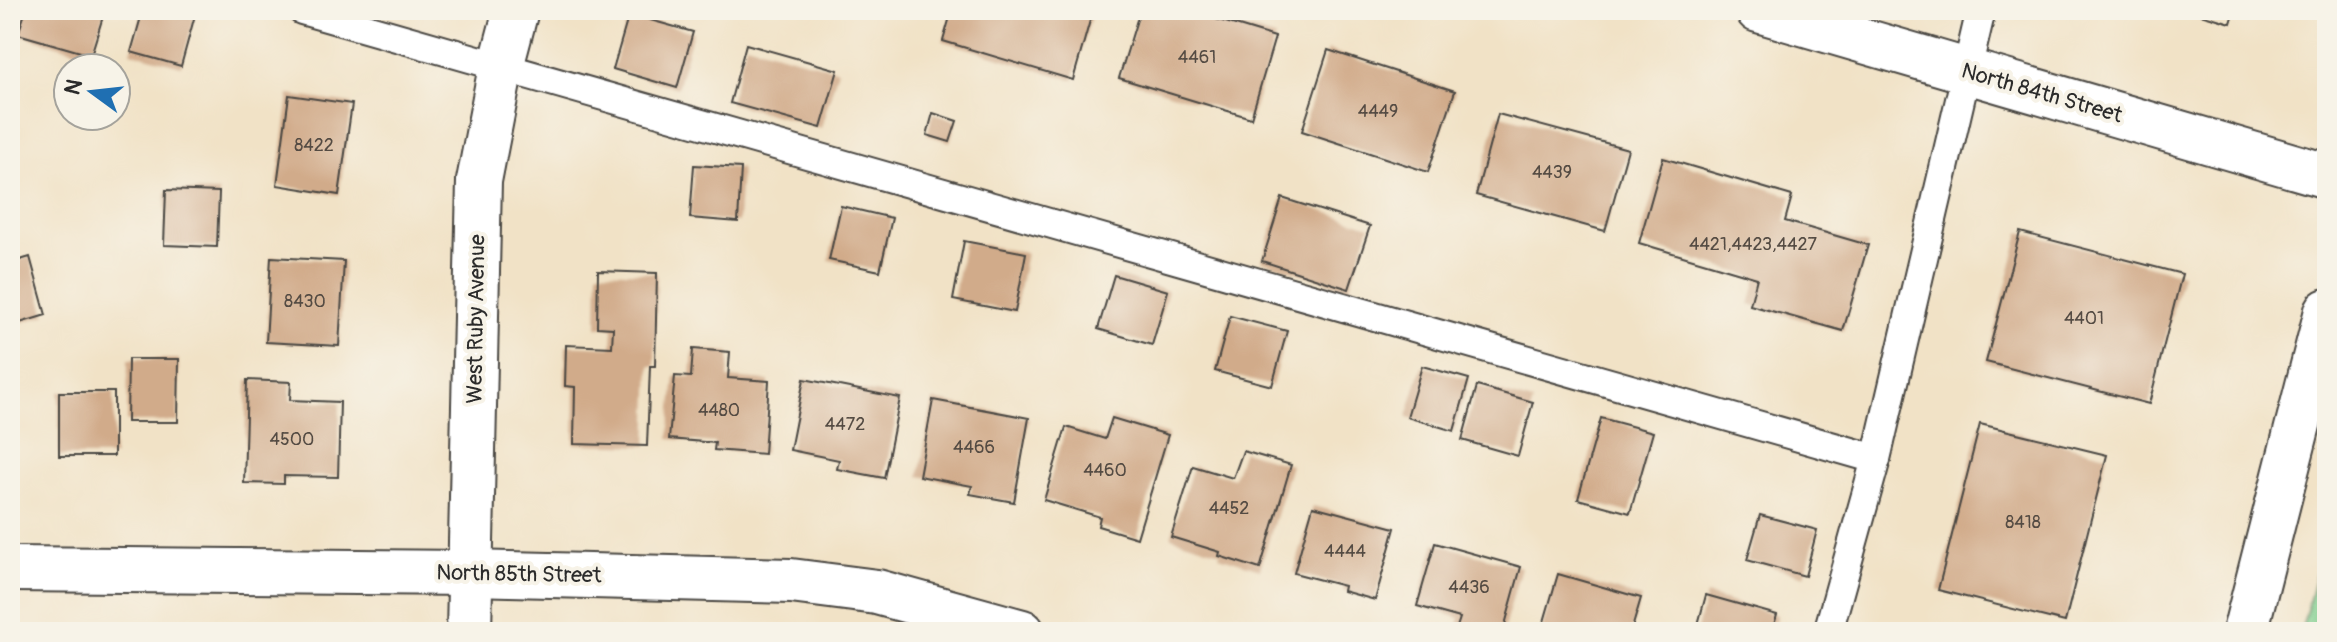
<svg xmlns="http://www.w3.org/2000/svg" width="2337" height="642" viewBox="0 0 2337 642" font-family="Pangolin,sans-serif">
	<rect width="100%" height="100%" fill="#f7f3e8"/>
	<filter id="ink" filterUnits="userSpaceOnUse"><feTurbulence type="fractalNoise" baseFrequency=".0125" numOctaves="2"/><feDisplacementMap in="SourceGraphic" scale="16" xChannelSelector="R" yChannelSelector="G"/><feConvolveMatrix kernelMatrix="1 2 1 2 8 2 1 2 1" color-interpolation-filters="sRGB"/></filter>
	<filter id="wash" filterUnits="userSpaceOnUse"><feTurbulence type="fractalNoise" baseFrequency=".006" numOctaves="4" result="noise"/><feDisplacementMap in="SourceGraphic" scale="32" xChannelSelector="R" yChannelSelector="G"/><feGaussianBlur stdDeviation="1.8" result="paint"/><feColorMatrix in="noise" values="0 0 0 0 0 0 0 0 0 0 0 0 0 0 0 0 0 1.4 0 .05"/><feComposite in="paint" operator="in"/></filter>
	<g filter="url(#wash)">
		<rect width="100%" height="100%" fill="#f1e2c6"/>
		<path fill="#80ce8e" stroke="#567c5c" stroke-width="2" d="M2327 532V632H2301Z"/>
		<g id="blocks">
			<g fill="#d1ab8a">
				<path d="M26 10H105L91 55 18 34Z"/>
				<path d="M143 10H177L195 15 181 66 131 52Z"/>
				<path d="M952 10H1093L1073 80 943 41Z"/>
				<path d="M1140 10H1186L1275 37 1251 118 1119 78Z"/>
				<path d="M2187 10H2235L2231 23Z"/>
				<path d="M629 14 693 32 677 88 613 69Z"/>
				<path d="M746 44 838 70 821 128 730 103Z"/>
				<path d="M1328 50 1455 91 1428 172 1302 131Z"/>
				<path d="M289 95 352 104 339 195 277 185Z"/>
				<path d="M933 113 957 121 950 142 927 135Z"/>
				<path d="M1498 114 1628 149 1605 231 1476 195Z"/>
				<path d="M1663 158 1792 196 1785 221 1868 245 1843 331 1750 305 1757 278 1639 243Z"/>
				<path d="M694 165 741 168 738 222 690 218Z"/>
				<path d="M166 190 219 192 217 247 164 245Z"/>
				<path d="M1282 198 1370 226 1349 289 1262 261Z"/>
				<path d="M841 206 892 218 880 271 829 260Z"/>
				<path d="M2020 232 2182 274 2149 404 1986 362Z"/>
				<path d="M964 241 1026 253 1015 312 953 300Z"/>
				<path d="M30 257 46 315 10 326V263Z"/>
				<path d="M271 257 344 261 339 346 266 342Z"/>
				<path d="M598 271 657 273 655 366H650L647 446 574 444 575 387 565 386 566 345 612 347 613 328 597 327Z"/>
				<path d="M1114 275 1168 291 1152 345 1098 329Z"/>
				<path d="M1230 316 1287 331 1272 386 1215 371Z"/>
				<path d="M693 349 730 352 728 378 769 381 764 454 714 450 715 443 669 439 675 376 691 377Z"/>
				<path d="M128 359H179L178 422H127Z"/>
				<path d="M1422 366 1469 379 1454 431 1407 417Z"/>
				<path d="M804 379 900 398 884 478 837 469 839 460 790 450Z"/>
				<path d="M247 380 291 382 290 400 340 402 338 477 284 476V484L244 483Z"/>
				<path d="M1477 386 1533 402 1518 456 1462 440Z"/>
				<rect x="59" y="392" width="55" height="64"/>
				<path d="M933 400 1029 418 1014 502 970 494 972 486 919 476Z"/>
				<path d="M1112 418 1168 435 1137 538 1098 526 1100 517 1044 500 1066 427 1105 439Z"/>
				<path d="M1601 418 1653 432 1630 513 1578 499Z"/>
				<path d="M1980 424 2107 455 2065 622 1938 590Z"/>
				<path d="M1243 451 1291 465 1260 569 1219 556 1220 552 1171 537 1193 466 1233 478Z"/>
				<path d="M1313 506 1395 528 1375 600 1343 591 1344 586 1294 573Z"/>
				<path d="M1760 515 1817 530 1805 576 1747 560Z"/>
				<path d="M1435 543 1521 567 1503 632H1474L1457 627 1460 618 1417 606Z"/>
				<path d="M1558 574 1641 598 1631 632H1541Z"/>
				<path d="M1706 595 1777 615 1772 632H1696Z"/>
			</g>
		</g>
	</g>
	<g filter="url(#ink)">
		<use href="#blocks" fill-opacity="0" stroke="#494642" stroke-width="2"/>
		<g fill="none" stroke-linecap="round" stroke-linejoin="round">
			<defs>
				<g id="service">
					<path d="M302 10 1876 459"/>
					<path d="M1828 632 1876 459 1981 10"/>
				</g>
				<g id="minor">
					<path d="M10 569 471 573 791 581 877 592 1022 632"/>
					<path d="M469 632 479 181 501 67 516 10"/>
				</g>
				<g id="tertiary">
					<path d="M1758 10 2327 176"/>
					<path d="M2245 632 2327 311"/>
				</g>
			</defs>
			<use href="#service" stroke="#494642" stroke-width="32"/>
			<use href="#minor" stroke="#494642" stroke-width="48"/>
			<use href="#tertiary" stroke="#494642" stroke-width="48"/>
			<use href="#service" stroke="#fff" stroke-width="28"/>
			<use href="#minor" stroke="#fff" stroke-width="44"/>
			<use href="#tertiary" stroke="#fff" stroke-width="44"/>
		</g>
	</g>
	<g text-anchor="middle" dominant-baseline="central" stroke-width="8" stroke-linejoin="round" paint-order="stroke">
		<g font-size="18" fill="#544b43">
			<text x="1197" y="57">4461</text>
			<text x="1378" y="111">4449</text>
			<text x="314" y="145">8422</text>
			<text x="1552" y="172">4439</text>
			<text x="1753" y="244">4421,4423,4427</text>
			<text x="305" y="301">8430</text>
			<text x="2084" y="318">4401</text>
			<text x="719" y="410">4480</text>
			<text x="845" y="424">4472</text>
			<text x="292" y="439">4500</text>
			<text x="974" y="447">4466</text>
			<text x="1105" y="470">4460</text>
			<text x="1229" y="508">4452</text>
			<text x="2023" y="522">8418</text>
			<text x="1345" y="551">4444</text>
			<text x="1469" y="587">4436</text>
		</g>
		<g font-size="22" fill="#2b2b2b" stroke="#f7f3e8">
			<text transform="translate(2042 93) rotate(16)">North 84th Street</text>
			<text transform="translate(476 319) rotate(-89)">West Ruby Avenue</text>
			<text transform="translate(519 574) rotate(1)">North 85th Street</text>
		</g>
	</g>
	<rect width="2337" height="642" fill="none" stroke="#f7f3e8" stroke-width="40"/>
	<g transform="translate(92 92) rotate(285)"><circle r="38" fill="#f7f3e8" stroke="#a5a39c" stroke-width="2"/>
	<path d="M0-6L14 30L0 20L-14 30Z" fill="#1f6fb2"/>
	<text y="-12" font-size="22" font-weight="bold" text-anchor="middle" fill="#2b2b2b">N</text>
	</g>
</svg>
